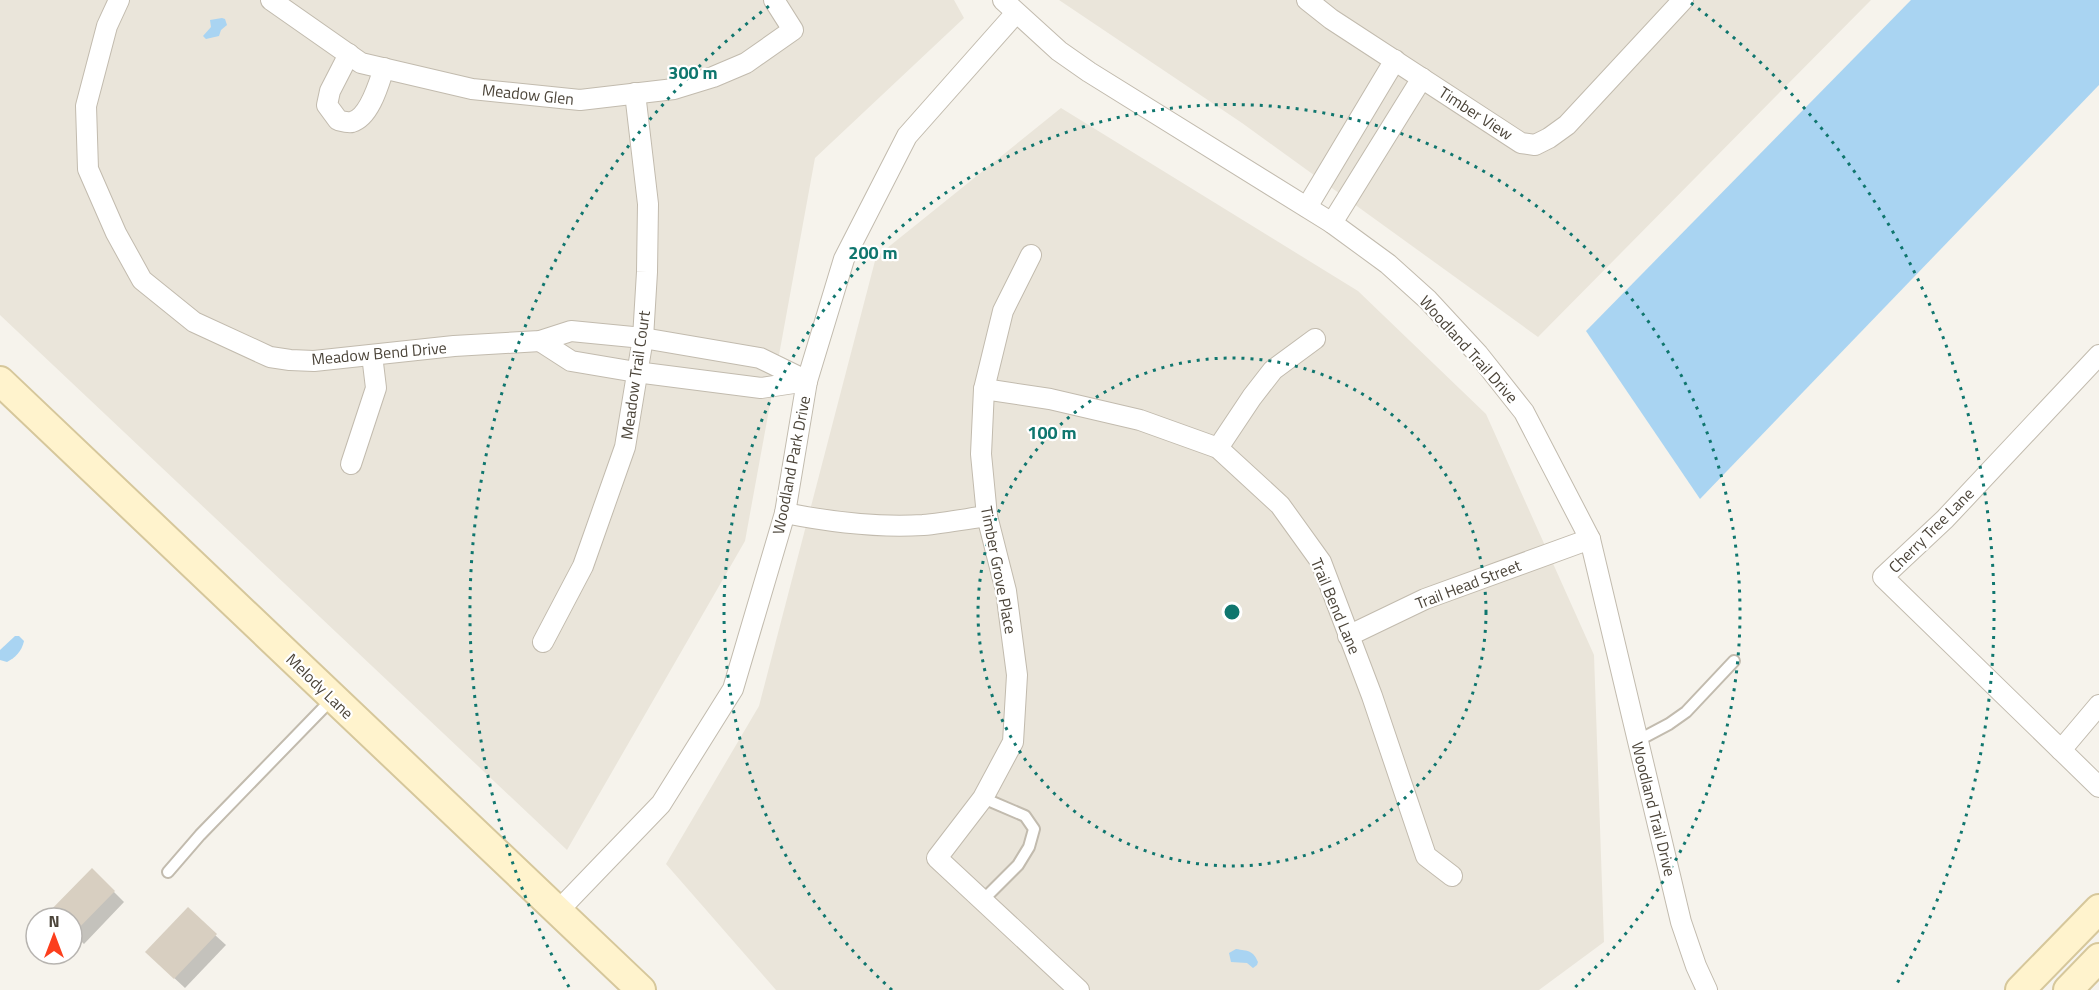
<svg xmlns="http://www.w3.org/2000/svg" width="2099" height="990" viewBox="0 0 2099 990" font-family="'Titillium Web',sans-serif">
	<rect width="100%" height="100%" fill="#f6f3ec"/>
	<g fill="#eae5da">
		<path d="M0 0H954L964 18 815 158 745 541 567 850 0 315Z"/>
		<path d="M1059 0H1871L1538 337 1242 123Z"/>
		<path d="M1061 108 1358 291 1486 414 1594 655 1604 942 1539 990H776L666 864 759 706 876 257Z"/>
	</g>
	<g fill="#a9d4f2">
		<path d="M1911 0H2099V85L1700 499 1586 331Z"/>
		<path d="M222 18 225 19 227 25 221 30 219 36 206 39 203 36 211 27 210 20Z"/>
		<path d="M15 636H19L24 641C22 651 15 658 7 662L0 660V650Z"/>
		<path d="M1236 949C1248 951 1253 950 1258 962L1257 965 1253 968 1247 963 1231 962 1229 953Z"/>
	</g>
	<g fill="#0003">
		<path d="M92 870 124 902 84 944 72 932V918H57Z"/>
		<path d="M215 935 226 945 185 988 157 962Z"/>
	</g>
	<g fill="#d8cfc1">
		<path d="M92 868 115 891 72 935V918H43Z"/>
		<path d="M188 907 217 934 174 979 145 952Z"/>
	</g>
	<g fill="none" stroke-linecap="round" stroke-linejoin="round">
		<defs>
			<g id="lane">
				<path d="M1637 741 1669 724 1686 712 1734 661"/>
				<path d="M983 798 1025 816 1034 829 1029 847 1018 865 983 900"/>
				<path d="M168 872 200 835 333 698"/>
			</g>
			<g id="street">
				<path d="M119 0 107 26 86 106 88 169 116 233 142 280 194 322 270 357 290 360 314 361 454 346 540 341 571 331 643 338 760 358 807 381"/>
				<path d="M271 0 361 63 472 89 580 100 674 89 713 77 746 63 793 30 774 0"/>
				<path d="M1003 0 1059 51 1089 72 1332 223 1388 264 1428 300 1478 354 1524 412 1590 539 1681 922 1696 966 1707 990"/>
				<path d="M1307 0 1331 19 1521 143 1535 145 1549 138 1567 125 1683 0"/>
				<path d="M349 54 330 91 327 105 338 120C342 121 348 123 352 122 370 117 379 83 384 68"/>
				<path d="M1307 207 1395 60"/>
				<path d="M1332 223 1422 78"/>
				<path d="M1031 255 1003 311 984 389 981 454 987 516 1006 591 1017 675 1013 742 983 798 937 858 1079 990"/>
				<path d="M540 341 571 361 636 372 761 388 807 381"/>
				<path d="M2099 355 1945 519 1883 577 2061 750 2099 705"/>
				<path d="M984 389 1050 399 1140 420 1218 448 1280 505 1321 562 1372 696 1426 856 1452 876"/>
				<path d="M1218 448 1252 397 1273 370 1315 339"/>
				<path d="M351 464 376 388 372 355"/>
				<path d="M785 513C830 522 876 528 923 525 944 523 966 519 987 516"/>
				<path d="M1348 636 1425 599 1590 539"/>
				<path d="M543 642 583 566 625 447 643 338 647 272 648 204 635 93"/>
				<path d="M2061 750 2099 787"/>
				<path d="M558 911 661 804 733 689 785 513 807 381 844 259 907 136 1016 13"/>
			</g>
			<g id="secondary">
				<path d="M0 381 641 990"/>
				<path d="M2020 990 2099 909"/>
				<path d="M2068 990 2099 958"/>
			</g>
		</defs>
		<use href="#lane" stroke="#c2bbae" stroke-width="14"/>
		<use href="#street" stroke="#c2bbae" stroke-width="22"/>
		<use href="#secondary" stroke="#d6c79b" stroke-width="32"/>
		<use href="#lane" stroke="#fff" stroke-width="10"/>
		<use href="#street" stroke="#fff" stroke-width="20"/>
		<use href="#secondary" stroke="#fff3cd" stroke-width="28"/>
	</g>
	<g fill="none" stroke="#0f766e" stroke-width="3" stroke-dasharray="3 6">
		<circle cx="1232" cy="612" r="254"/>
		<path d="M892 990A508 508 0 1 1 1572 990"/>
		<path d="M569 987A762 762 0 0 1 773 3M1691 3A762 762 0 0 1 1895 987"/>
	</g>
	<g text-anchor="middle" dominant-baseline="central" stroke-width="4.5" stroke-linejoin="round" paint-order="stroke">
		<g font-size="16" fill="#4b4439" stroke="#fff">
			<text transform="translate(528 94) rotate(6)">Meadow Glen</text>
			<text transform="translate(1476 113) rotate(33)">Timber View</text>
			<text transform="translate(1469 349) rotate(48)">Woodland Trail Drive</text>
			<text transform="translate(379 353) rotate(-5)">Meadow Bend Drive</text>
			<text transform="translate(635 375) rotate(-82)">Meadow Trail Court</text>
			<text transform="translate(791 465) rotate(-79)">Woodland Park Drive</text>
			<text transform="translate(1931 530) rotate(-45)">Cherry Tree Lane</text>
			<text transform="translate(999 570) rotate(79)">Timber Grove Place</text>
			<text transform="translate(1468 584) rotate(-21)">Trail Head Street</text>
			<text transform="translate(1336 606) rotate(67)">Trail Bend Lane</text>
			<text transform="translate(320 686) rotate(44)">Melody Lane</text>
			<text transform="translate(1654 809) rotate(76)">Woodland Trail Drive</text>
		</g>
	</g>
	<circle cx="1232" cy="612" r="9" fill="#0f766e" stroke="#fff" stroke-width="3"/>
	<g font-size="18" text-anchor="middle" font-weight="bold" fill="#0f766e" stroke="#fff" stroke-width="4.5" stroke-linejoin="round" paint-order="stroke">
		<text x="693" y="79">300 m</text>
		<text x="873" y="259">200 m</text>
		<text x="1052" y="439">100 m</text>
	</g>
	<g transform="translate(54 936)"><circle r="28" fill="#ffffff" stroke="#b7b4b0" stroke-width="1.5"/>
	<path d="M0-4.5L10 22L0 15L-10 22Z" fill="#fc3f1d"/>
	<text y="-9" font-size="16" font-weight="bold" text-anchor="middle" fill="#4b4439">N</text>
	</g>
</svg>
